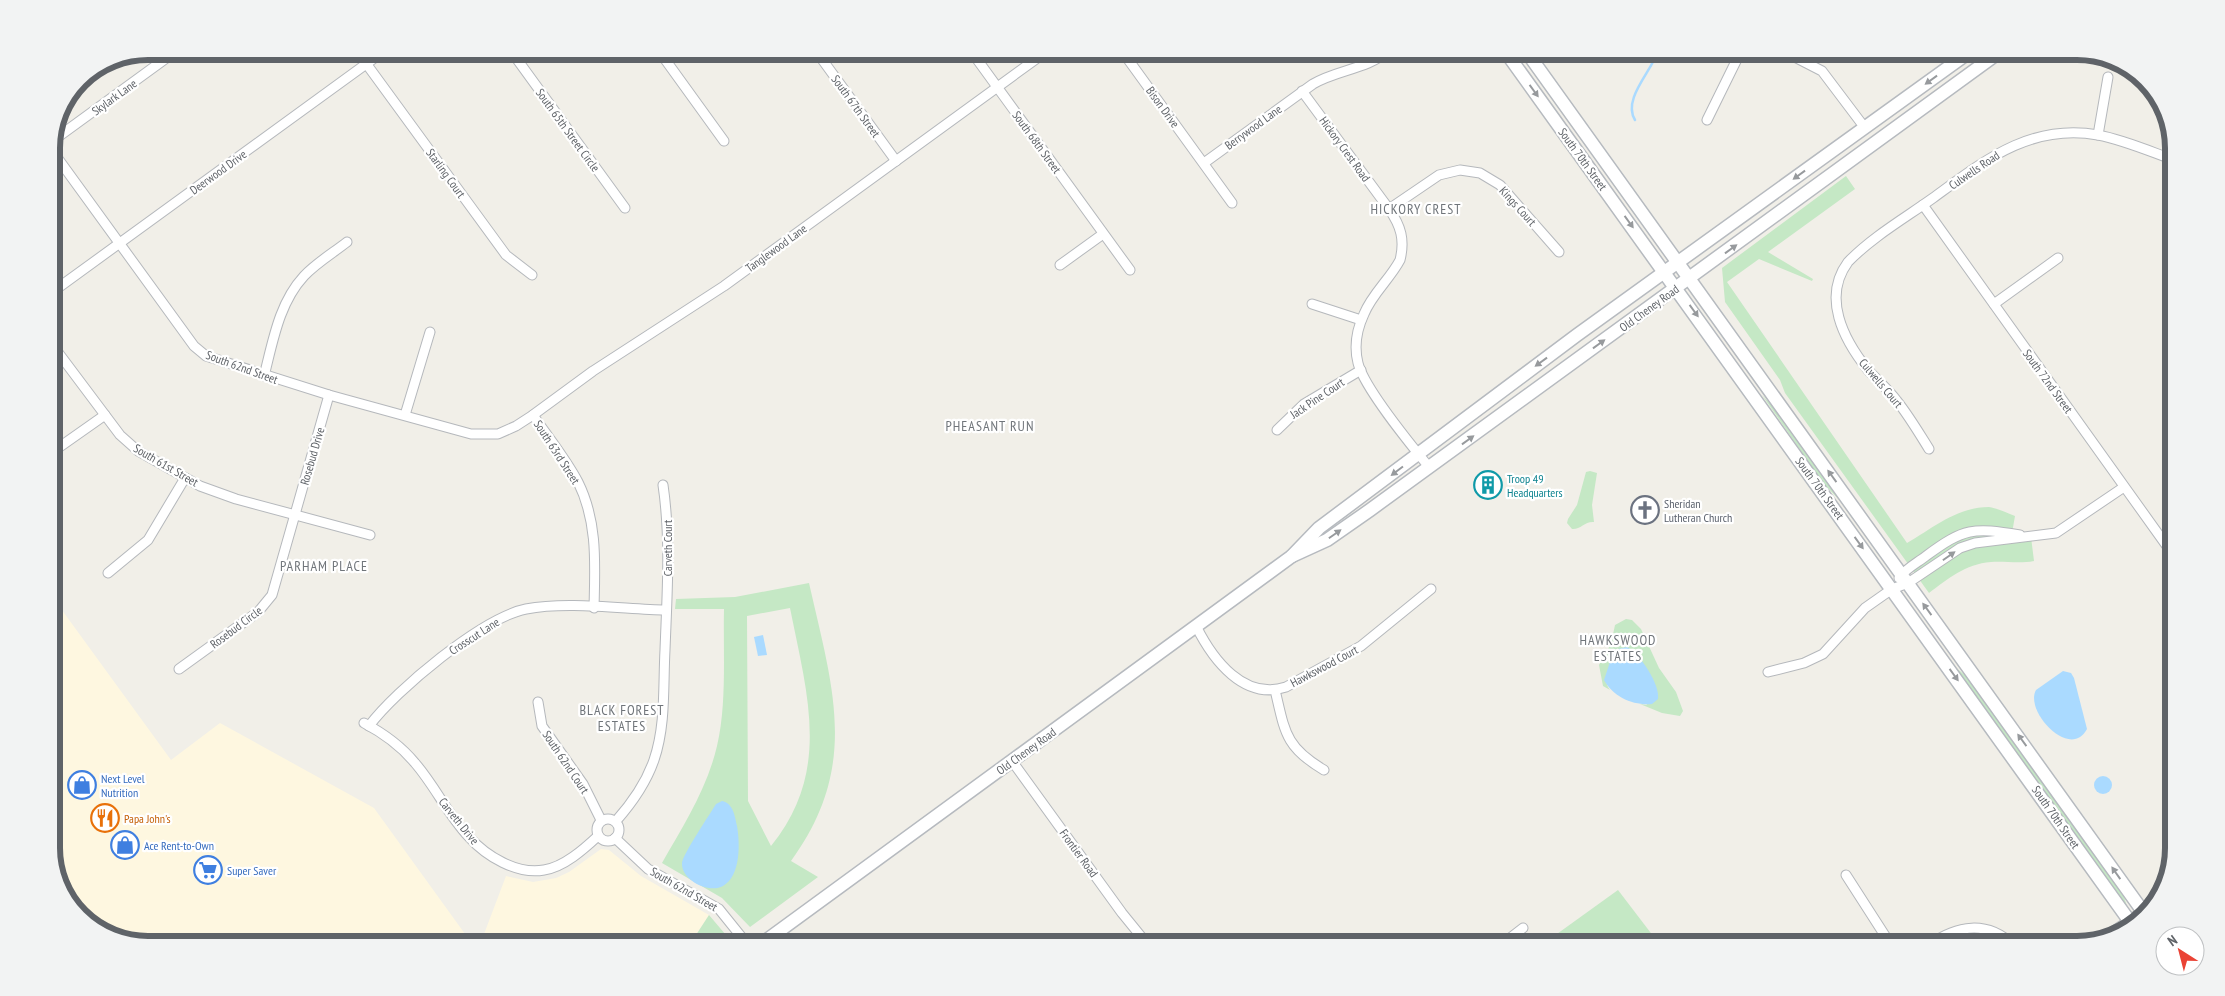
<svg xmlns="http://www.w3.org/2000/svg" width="2225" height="996" viewBox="0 0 2225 996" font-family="'PT Sans Narrow',sans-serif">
	<rect width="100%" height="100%" fill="#f1efe8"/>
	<g fill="#fef7e0">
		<path d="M51 595 171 760 220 723 374 808 473 945H148L111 938 71 907 51 855Z"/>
		<path d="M601 849 609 850 641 876 709 915 696 935 682 945H489L481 942 506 876 533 882 556 878 569 872Z"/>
	</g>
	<g fill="#c5e8c5" fill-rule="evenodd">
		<path d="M1846 176 1855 189 1768 252 1813 279 1812 281 1759 259 1727 282 1907 543C1933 528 1957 507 1989 507 1997 508 2007 513 2015 516L2012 533 2031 537 2034 561C2019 564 2006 561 1991 562 1965 564 1948 579 1929 593L1785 393 1780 380 1725 302 1722 268Z"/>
		<path d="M1762 395 1778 412 1844 505 1824 484Z"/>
		<path d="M1590 471 1597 473 1592 505 1594 522C1585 521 1580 530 1572 529L1567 523 1568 519 1577 505 1586 472Z"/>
		<path d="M809 583C833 689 860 766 791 861L818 877 750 927 722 898 662 863C683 826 707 789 717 746 727 704 723 652 724 609H675L676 599 735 597ZM790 608C807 694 832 771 771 846L748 801 747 616Z"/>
		<path d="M1626 619 1632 620 1641 629 1659 668 1676 692 1683 711 1680 716 1662 713 1640 704 1647 705 1613 654C1612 668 1600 676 1610 690L1603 686 1599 665 1611 644 1615 625Z"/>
		<path d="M1953 665 1968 678 2123 894 2128 909Z"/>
		<path d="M1618 890 1660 945 1543 944Z"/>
		<path d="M709 915 731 941 726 945H682L696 935Z"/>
	</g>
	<g fill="#aadaff">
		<path d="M763 635 767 655 758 656 754 637Z"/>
		<path d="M1627 647C1640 654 1660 684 1658 699L1652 704C1634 706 1613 697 1604 680L1614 650Z"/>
		<path d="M2063 671 2071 673 2074 678 2087 729C2070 761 2024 711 2036 690Z"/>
		<circle cx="2103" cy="785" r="9"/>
		<path d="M722 801C733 803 735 816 737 826 740 843 741 876 723 886 709 894 681 880 682 863 683 854 710 814 716 804Z"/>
	</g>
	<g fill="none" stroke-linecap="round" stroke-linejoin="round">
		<path stroke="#aadaff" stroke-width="2.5" d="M1635 120C1622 99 1652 71 1658 51"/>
		<defs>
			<g id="minor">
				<path d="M357 51 506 255 532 275"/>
				<path d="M511 51 625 208"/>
				<path d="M659 51 724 141"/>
				<path d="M816 51 896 161"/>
				<path d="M971 51 1130 270"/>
				<path d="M1122 51 1232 203"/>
				<path d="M1783 51 1822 71 1865 128"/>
				<path d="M1302 91 1389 209C1401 226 1405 240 1400 260 1390 279 1372 294 1364 314 1357 329 1354 347 1358 363 1364 388 1411 445 1429 467"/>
				<path d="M1707 120 1741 51"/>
				<path d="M2098 135 2108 77"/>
				<path d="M51 142 176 51"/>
				<path d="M51 149 194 346 206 356 329 395 471 434H498L516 426 533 415 593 371 724 286 1047 51"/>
				<path d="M1204 163 1313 84C1336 70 1368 69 1388 51"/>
				<path d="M1923 205 2174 556"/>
				<path d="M1389 209 1439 175 1460 170 1480 173 1500 185 1559 252"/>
				<path d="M1060 265 1103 234"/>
				<path d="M51 293 384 51"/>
				<path d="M1312 304 1361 320"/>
				<path d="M1994 304 2058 258"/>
				<path d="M51 343 120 435 138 451 200 486 236 499 370 535"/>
				<path d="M264 376C273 341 279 303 304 276 316 263 333 253 347 242"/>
				<path d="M405 415 430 332"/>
				<path d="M533 415C548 437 566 459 578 482 598 522 595 565 594 608"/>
				<path d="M1277 430 1304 404 1361 370"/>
				<path d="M1929 449C1919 433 1909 416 1897 401 1888 389 1877 380 1868 370 1843 339 1822 297 1848 262 1872 237 1905 218 1933 198 1984 161 2030 123 2098 135 2124 140 2149 151 2174 160"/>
				<path d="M51 453 105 415"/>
				<path d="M108 573 148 540 185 478"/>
				<path d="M1899 578C1905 569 1917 563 1926 556 1964 528 1973 527 2020 535"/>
				<path d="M1196 626C1213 660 1244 701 1286 687L1361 646 1431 589"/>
				<path d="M179 669 258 612 272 595 329 395"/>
				<path d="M1768 672 1804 663 1823 654 1865 608 1892 589 1908 583 1960 548 1975 543 2056 533 2124 487"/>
				<path d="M1275 690C1285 732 1285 747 1324 770"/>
				<path d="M538 702 542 726 583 784 601 820"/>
				<path d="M364 723C383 733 401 746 415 763 435 786 448 815 469 837 486 856 517 875 544 870 564 867 584 849 598 836"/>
				<path d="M369 726C396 690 482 618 526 609 567 601 623 609 666 610"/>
				<path d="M1012 761 1122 913 1148 945"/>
				<circle cx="608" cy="830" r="11"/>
				<path d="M616 821C632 803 646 783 654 760 666 725 663 686 665 650 667 595 671 540 663 485"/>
				<path d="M615 838 648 869 719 909 748 945"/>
				<path d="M1846 875 1891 945"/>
				<path d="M2106 936 2143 911"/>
				<path d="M1501 945 1523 928"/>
				<path d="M1929 945C1957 925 1987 920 2013 945"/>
			</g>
			<g id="secondary">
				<path d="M1505 51 2133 926"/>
				<path d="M1526 51 2144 913"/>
				<path d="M1292 556 1327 540 1370 510 2001 51"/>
				<path d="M760 945 1292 556 1319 528 1577 335 1971 51"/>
			</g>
		</defs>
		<use href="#minor" stroke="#b5b8bc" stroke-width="11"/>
		<use href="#secondary" stroke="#b6babf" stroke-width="15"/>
		<use href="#minor" stroke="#fff" stroke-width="9"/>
		<use href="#secondary" stroke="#fff" stroke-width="12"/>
	</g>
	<defs><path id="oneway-solid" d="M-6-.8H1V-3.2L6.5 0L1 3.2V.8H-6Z" transform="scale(1.25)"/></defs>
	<g fill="#979a9d">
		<use href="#oneway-solid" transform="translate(1931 80) rotate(144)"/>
		<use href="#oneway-solid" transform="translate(1534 91) rotate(54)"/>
		<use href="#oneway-solid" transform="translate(1799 175) rotate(144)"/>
		<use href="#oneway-solid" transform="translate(1629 222) rotate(54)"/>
		<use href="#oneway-solid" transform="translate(1731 249) rotate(-36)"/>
		<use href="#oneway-solid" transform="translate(1694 311) rotate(54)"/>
		<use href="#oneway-solid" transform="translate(1599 344) rotate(-36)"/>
		<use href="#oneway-solid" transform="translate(1541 362) rotate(144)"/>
		<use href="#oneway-solid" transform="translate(1468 440) rotate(-36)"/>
		<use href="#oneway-solid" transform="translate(1397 471) rotate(143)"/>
		<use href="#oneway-solid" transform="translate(1832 476) rotate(-126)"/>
		<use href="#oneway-solid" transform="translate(1335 534) rotate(-35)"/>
		<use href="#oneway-solid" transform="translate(1859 543) rotate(54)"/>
		<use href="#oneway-solid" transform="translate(1949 556) rotate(-35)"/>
		<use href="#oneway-solid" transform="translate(1927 609) rotate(-126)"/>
		<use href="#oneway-solid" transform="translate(1954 675) rotate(54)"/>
		<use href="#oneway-solid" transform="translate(2022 740) rotate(-126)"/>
		<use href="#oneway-solid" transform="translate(2116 873) rotate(-125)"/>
	</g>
	<defs>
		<symbol id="building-ring" viewBox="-11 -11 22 22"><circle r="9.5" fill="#fff" stroke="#0f9aa8" stroke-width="1.5"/><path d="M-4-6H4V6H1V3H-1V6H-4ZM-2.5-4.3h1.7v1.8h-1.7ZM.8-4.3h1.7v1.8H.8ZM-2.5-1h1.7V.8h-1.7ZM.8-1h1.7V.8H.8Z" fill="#0f9aa8"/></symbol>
		<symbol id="church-ring" viewBox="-11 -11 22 22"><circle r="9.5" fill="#fff" stroke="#6b7280" stroke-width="1.5"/><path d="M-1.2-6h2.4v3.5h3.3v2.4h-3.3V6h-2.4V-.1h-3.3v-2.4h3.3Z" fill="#6b7280"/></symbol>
		<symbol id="shop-ring" viewBox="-11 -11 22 22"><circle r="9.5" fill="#fff" stroke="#3f7fe0" stroke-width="1.5"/><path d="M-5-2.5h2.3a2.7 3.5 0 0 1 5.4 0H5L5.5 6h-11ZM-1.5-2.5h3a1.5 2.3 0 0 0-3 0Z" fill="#3f7fe0"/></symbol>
		<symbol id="restaurant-ring" viewBox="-11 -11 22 22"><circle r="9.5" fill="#fff" stroke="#e8710a" stroke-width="1.5"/><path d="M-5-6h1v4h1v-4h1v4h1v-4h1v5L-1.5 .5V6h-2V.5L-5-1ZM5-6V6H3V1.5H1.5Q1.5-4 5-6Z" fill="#e8710a"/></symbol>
		<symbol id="supermarket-ring" viewBox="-11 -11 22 22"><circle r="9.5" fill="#fff" stroke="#3f7fe0" stroke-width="1.5"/><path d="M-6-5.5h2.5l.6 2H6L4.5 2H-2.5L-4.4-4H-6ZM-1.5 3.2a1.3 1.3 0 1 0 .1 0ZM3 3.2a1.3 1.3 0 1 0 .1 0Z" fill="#3f7fe0"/></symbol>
	</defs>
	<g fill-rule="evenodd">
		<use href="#building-ring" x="1472" y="469" width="32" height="32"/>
		<use href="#church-ring" x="1629" y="494" width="32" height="32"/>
		<use href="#shop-ring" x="66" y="769" width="32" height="32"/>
		<use href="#restaurant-ring" x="89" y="802" width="32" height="32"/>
		<use href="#shop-ring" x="109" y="829" width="32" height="32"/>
		<use href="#supermarket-ring" x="192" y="854" width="32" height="32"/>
	</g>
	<g text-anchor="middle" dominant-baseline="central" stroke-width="4.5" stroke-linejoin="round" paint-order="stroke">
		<g font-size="12" fill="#5f6368" stroke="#fff">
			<text transform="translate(114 97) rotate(-36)">Skylark Lane</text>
			<text transform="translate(856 106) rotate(54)">South 67th Street</text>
			<text transform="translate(1163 107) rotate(54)">Bison Drive</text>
			<text transform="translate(1253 127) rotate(-36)">Berrywood Lane</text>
			<text transform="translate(568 130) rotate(54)">South 65th Street Circle</text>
			<text transform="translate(1037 142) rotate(54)">South 68th Street</text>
			<text transform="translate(1345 149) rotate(54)">Hickory Crest Road</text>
			<text transform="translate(1583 159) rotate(54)">South 70th Street</text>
			<text transform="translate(1974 170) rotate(-34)">Culwells Road</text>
			<text transform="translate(218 172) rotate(-36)">Deerwood Drive</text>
			<text transform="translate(446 173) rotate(54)">Starling Court</text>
			<text transform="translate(1518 206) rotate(48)">Kings Court</text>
			<text transform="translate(776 248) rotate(-36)">Tanglewood Lane</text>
			<text transform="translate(1649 308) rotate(-36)">Old Cheney Road</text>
			<text transform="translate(242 367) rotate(20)">South 62nd Street</text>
			<text transform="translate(2048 381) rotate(54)">South 72nd Street</text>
			<text transform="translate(1881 383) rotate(50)">Culwells Court</text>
			<text transform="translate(1317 398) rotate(-34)">Jack Pine Court</text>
			<text transform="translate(557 452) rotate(57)">South 63rd Street</text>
			<text transform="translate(312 456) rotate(-74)">Rosebud Drive</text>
			<text transform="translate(166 465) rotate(30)">South 61st Street</text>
			<text transform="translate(1820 488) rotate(54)">South 70th Street</text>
			<text transform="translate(667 548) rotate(-90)">Carveth Court</text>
			<text transform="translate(236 627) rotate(-37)">Rosebud Circle</text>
			<text transform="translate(474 636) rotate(-33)">Crosscut Lane</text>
			<text transform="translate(1324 666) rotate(-28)">Hawkswood Court</text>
			<text transform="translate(1026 751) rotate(-36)">Old Cheney Road</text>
			<text transform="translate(566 762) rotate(56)">South 62nd Court</text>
			<text transform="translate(2056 817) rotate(55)">South 70th Street</text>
			<text transform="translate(459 821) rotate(51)">Carveth Drive</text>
			<text transform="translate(1079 853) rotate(54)">Frontier Road</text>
			<text transform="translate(684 889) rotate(30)">South 62nd Street</text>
		</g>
		<g font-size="12" fill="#0d838f" stroke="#fff" text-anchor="start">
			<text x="1507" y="478">Troop 49<tspan x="1507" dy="14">Headquarters</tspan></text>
		</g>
		<g font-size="12" fill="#5b616d" stroke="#fff" text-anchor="start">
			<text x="1664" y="503">Sheridan<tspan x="1664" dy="14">Lutheran Church</tspan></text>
		</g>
		<g font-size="12" fill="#366cbe" stroke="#fff" text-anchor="start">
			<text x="101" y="778">Next Level<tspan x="101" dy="14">Nutrition</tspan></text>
			<text x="144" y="845">Ace Rent-to-Own</text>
			<text x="227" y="870">Super Saver</text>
		</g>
		<g font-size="12" fill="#c56008" stroke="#fff" text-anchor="start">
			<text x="124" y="818">Papa John's</text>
		</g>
		<g font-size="14" letter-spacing="1" fill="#70757a" stroke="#fff">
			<text x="1416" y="209">HICKORY CREST</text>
			<text x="990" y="426">PHEASANT RUN</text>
			<text x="324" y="566">PARHAM PLACE</text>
			<text x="1618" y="640">HAWKSWOOD<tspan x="1618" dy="16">ESTATES</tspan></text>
			<text x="622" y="710">BLACK FOREST<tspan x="622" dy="16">ESTATES</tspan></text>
		</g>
	</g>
	<path d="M0 0H2225V996H0ZM148 60H2077A88 88 0 0 1 2165 148V848A88 88 0 0 1 2077 936H148A88 88 0 0 1 60 848V148A88 88 0 0 1 148 60Z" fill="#f2f3f3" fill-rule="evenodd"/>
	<path fill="none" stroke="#5f6368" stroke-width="6" d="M148 60H2077A88 88 0 0 1 2165 148V848A88 88 0 0 1 2077 936H148A88 88 0 0 1 60 848V148A88 88 0 0 1 148 60Z"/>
	<g transform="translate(2180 951) rotate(324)"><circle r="24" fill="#ffffff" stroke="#bfc1c3"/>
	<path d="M0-4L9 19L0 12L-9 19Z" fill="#ea4335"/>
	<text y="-8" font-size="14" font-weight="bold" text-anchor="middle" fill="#5f6368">N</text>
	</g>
</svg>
